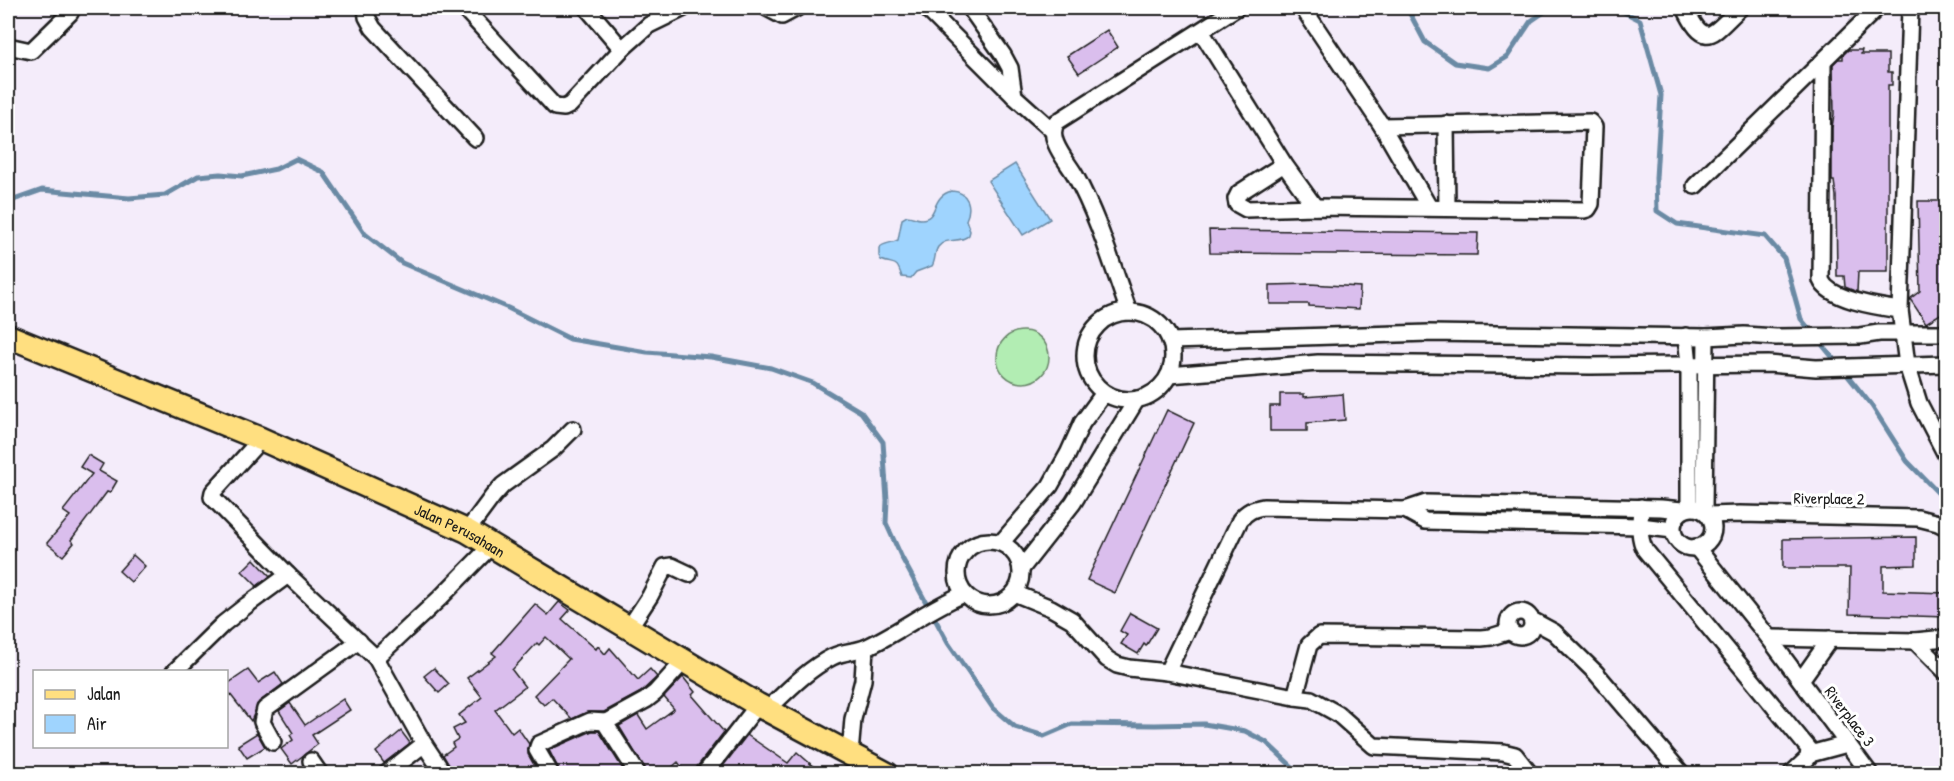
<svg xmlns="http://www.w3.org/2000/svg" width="1954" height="781" viewBox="0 0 1954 781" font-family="'Patrick Hand',sans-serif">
	<rect width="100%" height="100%" fill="#f4ecfa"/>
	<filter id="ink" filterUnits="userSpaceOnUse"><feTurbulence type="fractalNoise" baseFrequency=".0167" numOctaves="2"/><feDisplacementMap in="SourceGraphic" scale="12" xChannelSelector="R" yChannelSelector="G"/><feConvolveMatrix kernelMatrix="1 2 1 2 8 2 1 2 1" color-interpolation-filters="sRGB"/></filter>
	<g filter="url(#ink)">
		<circle fill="#b2edb3" stroke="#678468" stroke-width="1.5" cx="1023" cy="357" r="26"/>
		<g fill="#9fd4fe" stroke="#6b8aa4" stroke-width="1.5">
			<path d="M1015 164 1050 219 1023 235 988 181Z"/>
			<path d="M952 191C969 192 972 207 966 220L970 231 969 235C961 244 946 236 938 247 934 253 936 260 932 266L916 272 911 278 902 277C896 259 896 266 881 260L879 256V248C884 242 891 244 898 240L902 219 907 216C912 216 916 219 921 219 939 219 930 196 952 191Z"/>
		</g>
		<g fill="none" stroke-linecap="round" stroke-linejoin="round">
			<g stroke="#6b8aa4" stroke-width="5">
				<path d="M1407 8 1425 42 1455 63 1489 68 1507 57 1531 21 1550 8"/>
				<path d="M1616 8 1640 20 1661 95 1656 178 1657 211 1677 224 1765 236 1784 258 1801 319 1838 364"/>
				<path d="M8 202 42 190 129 198 165 195 198 176 220 174 242 176 276 169 296 159 323 172 365 234 402 263 508 308 570 339 647 352 711 357 771 368 813 383 861 412 883 442 887 500 886 523 902 558 948 643 993 708 1015 727 1044 736 1072 724 1155 725 1204 724 1245 731 1266 742 1300 774"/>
				<path d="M1844 371 1872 406 1907 461 1946 501"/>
			</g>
		</g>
		<g fill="#dabeed" stroke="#1c1c1c" stroke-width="1.5">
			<path d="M1107 30 1118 47 1079 73 1067 56Z"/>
			<path d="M1848 50H1862L1861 54H1888V72H1892V85H1888V272H1858L1857 292 1845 287 1844 276H1837L1836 196 1834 181H1832V128L1834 114 1833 64 1838 59H1843V55Z"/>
			<path d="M1918 201H1941L1943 290 1947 295V310L1926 323 1910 299 1920 291Z"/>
			<path d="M1209 230 1478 233 1477 255 1210 253Z"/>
			<path d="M1310 284 1360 287 1359 309 1309 306V304H1270V285Z"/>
			<path d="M1280 394H1304V397L1343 394 1345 420 1307 423V431H1270V406H1280Z"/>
			<path d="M1167 410 1194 423 1115 593 1087 580Z"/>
			<path d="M88 455 103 464 99 471 117 481 110 493 107 492 71 540 74 543 63 556 47 543 70 516 63 511 92 474 80 467Z"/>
			<path d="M1916 537V565L1883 566V591L1947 593V617L1849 614 1850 568H1783V539Z"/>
			<path d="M133 555 145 566 131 582 119 571Z"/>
			<path d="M254 559 270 576 257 586 242 571Z"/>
			<path d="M559 602 570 610 562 619 596 649 598 646 605 654 610 648 638 680 650 669 657 677 641 692 604 712H587L572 719 552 698 544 705 534 695 569 659 546 637 539 645 537 643 512 670 525 687 495 710 512 733 518 728 529 744 528 754 539 774H454L443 755 454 747 452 743 458 739 453 729 465 723 459 715 482 697 467 678 496 656 492 653 535 604 548 615Z"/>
			<path d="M1130 613 1157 628 1146 646 1144 644 1138 654 1121 644 1127 635 1120 631Z"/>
			<path d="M434 668 449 684 439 693 424 676Z"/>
			<path d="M248 670 258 683 275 672 283 684 259 702 251 721 226 689V685Z"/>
			<path d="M683 677 695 692 692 695 724 732 696 768 694 774H687L678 762 664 774H648L619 726 638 715 647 729 674 709 664 697Z"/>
			<path d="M343 699 350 710 312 735 318 744 292 764 281 749 293 740 290 735 293 733 279 711 290 703 305 725Z"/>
			<path d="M401 731 410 743 384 763 376 752Z"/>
			<path d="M592 731H599L626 774H561L549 750Z"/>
			<path d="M257 733 265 747 247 758 238 745Z"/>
			<path d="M747 735 788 763 797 752 822 774H717Z"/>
		</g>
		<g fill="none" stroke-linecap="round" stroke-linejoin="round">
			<defs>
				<g id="street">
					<path d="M366 8 367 17 373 28 475 138"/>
					<path d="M464 8 555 107 564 108 570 105 622 49 649 25 684 8"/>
					<path d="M587 8 622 49"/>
					<path d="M767 8 782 16 797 8"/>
					<path d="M926 8 1014 96 1053 131"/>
					<path d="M970 8 1003 55 1010 68 1014 96"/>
					<path d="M1303 8 1382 126 1429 207"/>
					<path d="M1685 8C1706 51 1712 34 1740 8"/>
					<path d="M1201 31 1284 164 1315 207"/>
					<path d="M8 46 31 51 70 13 72 8"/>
					<path d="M1823 62 1821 280C1829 300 1880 307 1900 310L1907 365 1919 403 1946 455"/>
					<path d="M1446 124 1447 208"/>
					<path d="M1284 164 1239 193 1236 199 1237 204 1246 209 1315 207 1584 210 1588 209 1591 204 1594 127 1590 122 1382 126"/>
					<path d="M1695 186 1877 8"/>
					<path d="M1900 310 1910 8"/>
					<path d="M1129 312C1112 265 1099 219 1075 175 1067 161 1045 138 1057 122L1236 8"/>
					<circle cx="1129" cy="356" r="44"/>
					<path d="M1686 336 1689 364V508"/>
					<path d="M1170 341 1429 333 1706 337 1744 335 1776 337 1860 336 1879 333H1946"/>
					<path d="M1169 375 1318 363 1591 366 1768 364 1816 368 1946 364"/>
					<path d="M261 439 213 492 212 497 288 575 376 658 424 744 444 774"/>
					<path d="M1641 507C1640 522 1638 537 1645 550L1809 749 1808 758 1791 774"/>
					<circle cx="1693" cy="528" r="20"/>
					<path d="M1405 510 1425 521 1640 526 1673 530"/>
					<path d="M1704 510 1706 337"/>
					<path d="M1709 515 1740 514 1918 518 1938 523 1946 527"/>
					<path d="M467 531 493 496 503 485 553 449 573 429"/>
					<circle cx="989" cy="573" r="32"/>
					<path d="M1001 543 1050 486 1068 454 1082 423 1104 393"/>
					<path d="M1696 547 1769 638 1870 774"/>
					<path d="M1021 569 1073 503 1137 399"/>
					<path d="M1014 593 1051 608 1072 620 1107 659 1117 665 1129 668 1167 672 1295 697 1309 645 1319 636 1481 638 1491 637 1510 631"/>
					<circle cx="1520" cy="624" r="12"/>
					<path d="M1532 620 1554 632 1596 673 1682 774"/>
					<path d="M629 628 650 596 665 567 672 566 689 574"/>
					<path d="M1769 638 1915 641 1946 638"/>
					<path d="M1915 641 1946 672"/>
					<path d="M376 658 440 598 492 545"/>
					<path d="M174 672 223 624 247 605 288 575"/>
					<path d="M1167 672 1240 520C1247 511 1253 509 1263 507L1405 510 1426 503 1661 508 1682 510"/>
					<path d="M1801 680 1830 639"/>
					<path d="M1295 697 1311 699 1338 714 1374 746 1503 752 1515 755 1530 774"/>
					<path d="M768 709C787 691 808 669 832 657 844 651 856 652 867 647 901 631 930 608 964 594"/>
					<path d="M273 742 262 722 265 709 359 641"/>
					<path d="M850 754 853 719 863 680 865 648"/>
					<path d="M1810 754 1847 744"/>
					<path d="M311 761 320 774"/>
					<path d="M386 774 424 744"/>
					<path d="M551 774 537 750 539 744 590 721 606 722"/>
					<path d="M638 774 607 726 606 722 646 700 655 693 684 661"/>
					<path d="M704 774 758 705"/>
				</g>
				<g id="primary">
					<path id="s1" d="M8 336 261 439 467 531 758 705 887 774"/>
				</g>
			</defs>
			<use href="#street" stroke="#1c1c1c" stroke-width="20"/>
			<use href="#primary" stroke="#1c1c1c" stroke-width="27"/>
			<use href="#street" stroke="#fff" stroke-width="15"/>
			<use href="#primary" stroke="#ffdf80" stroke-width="22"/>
		</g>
	</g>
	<g text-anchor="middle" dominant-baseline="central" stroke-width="6" stroke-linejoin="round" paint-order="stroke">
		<g font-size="16" fill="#1c1c1c" stroke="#fff">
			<text transform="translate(1829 498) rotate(1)">Riverplace 2</text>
			<text stroke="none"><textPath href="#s1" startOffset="492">Jalan Perusahaan</textPath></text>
			<text transform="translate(1850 716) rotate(53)">Riverplace 3</text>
		</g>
	</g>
	<rect width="1954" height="781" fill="none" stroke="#fff" stroke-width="30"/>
	<rect x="15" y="15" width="1924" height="751" fill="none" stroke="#1c1c1c" stroke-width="2" filter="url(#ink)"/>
	<rect x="33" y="670" width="195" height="78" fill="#ffffff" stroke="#a4a4a4" stroke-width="1.5"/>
	<rect x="45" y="690" width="30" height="9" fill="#ffdf80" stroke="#a4a4a4" stroke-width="1.5"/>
	<text x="87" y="700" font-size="18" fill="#1c1c1c">Jalan</text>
	<rect x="45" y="715" width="30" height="18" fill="#9fd4fe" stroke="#a4a4a4" stroke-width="1.5"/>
	<text x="87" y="730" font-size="18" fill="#1c1c1c">Air</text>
</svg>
